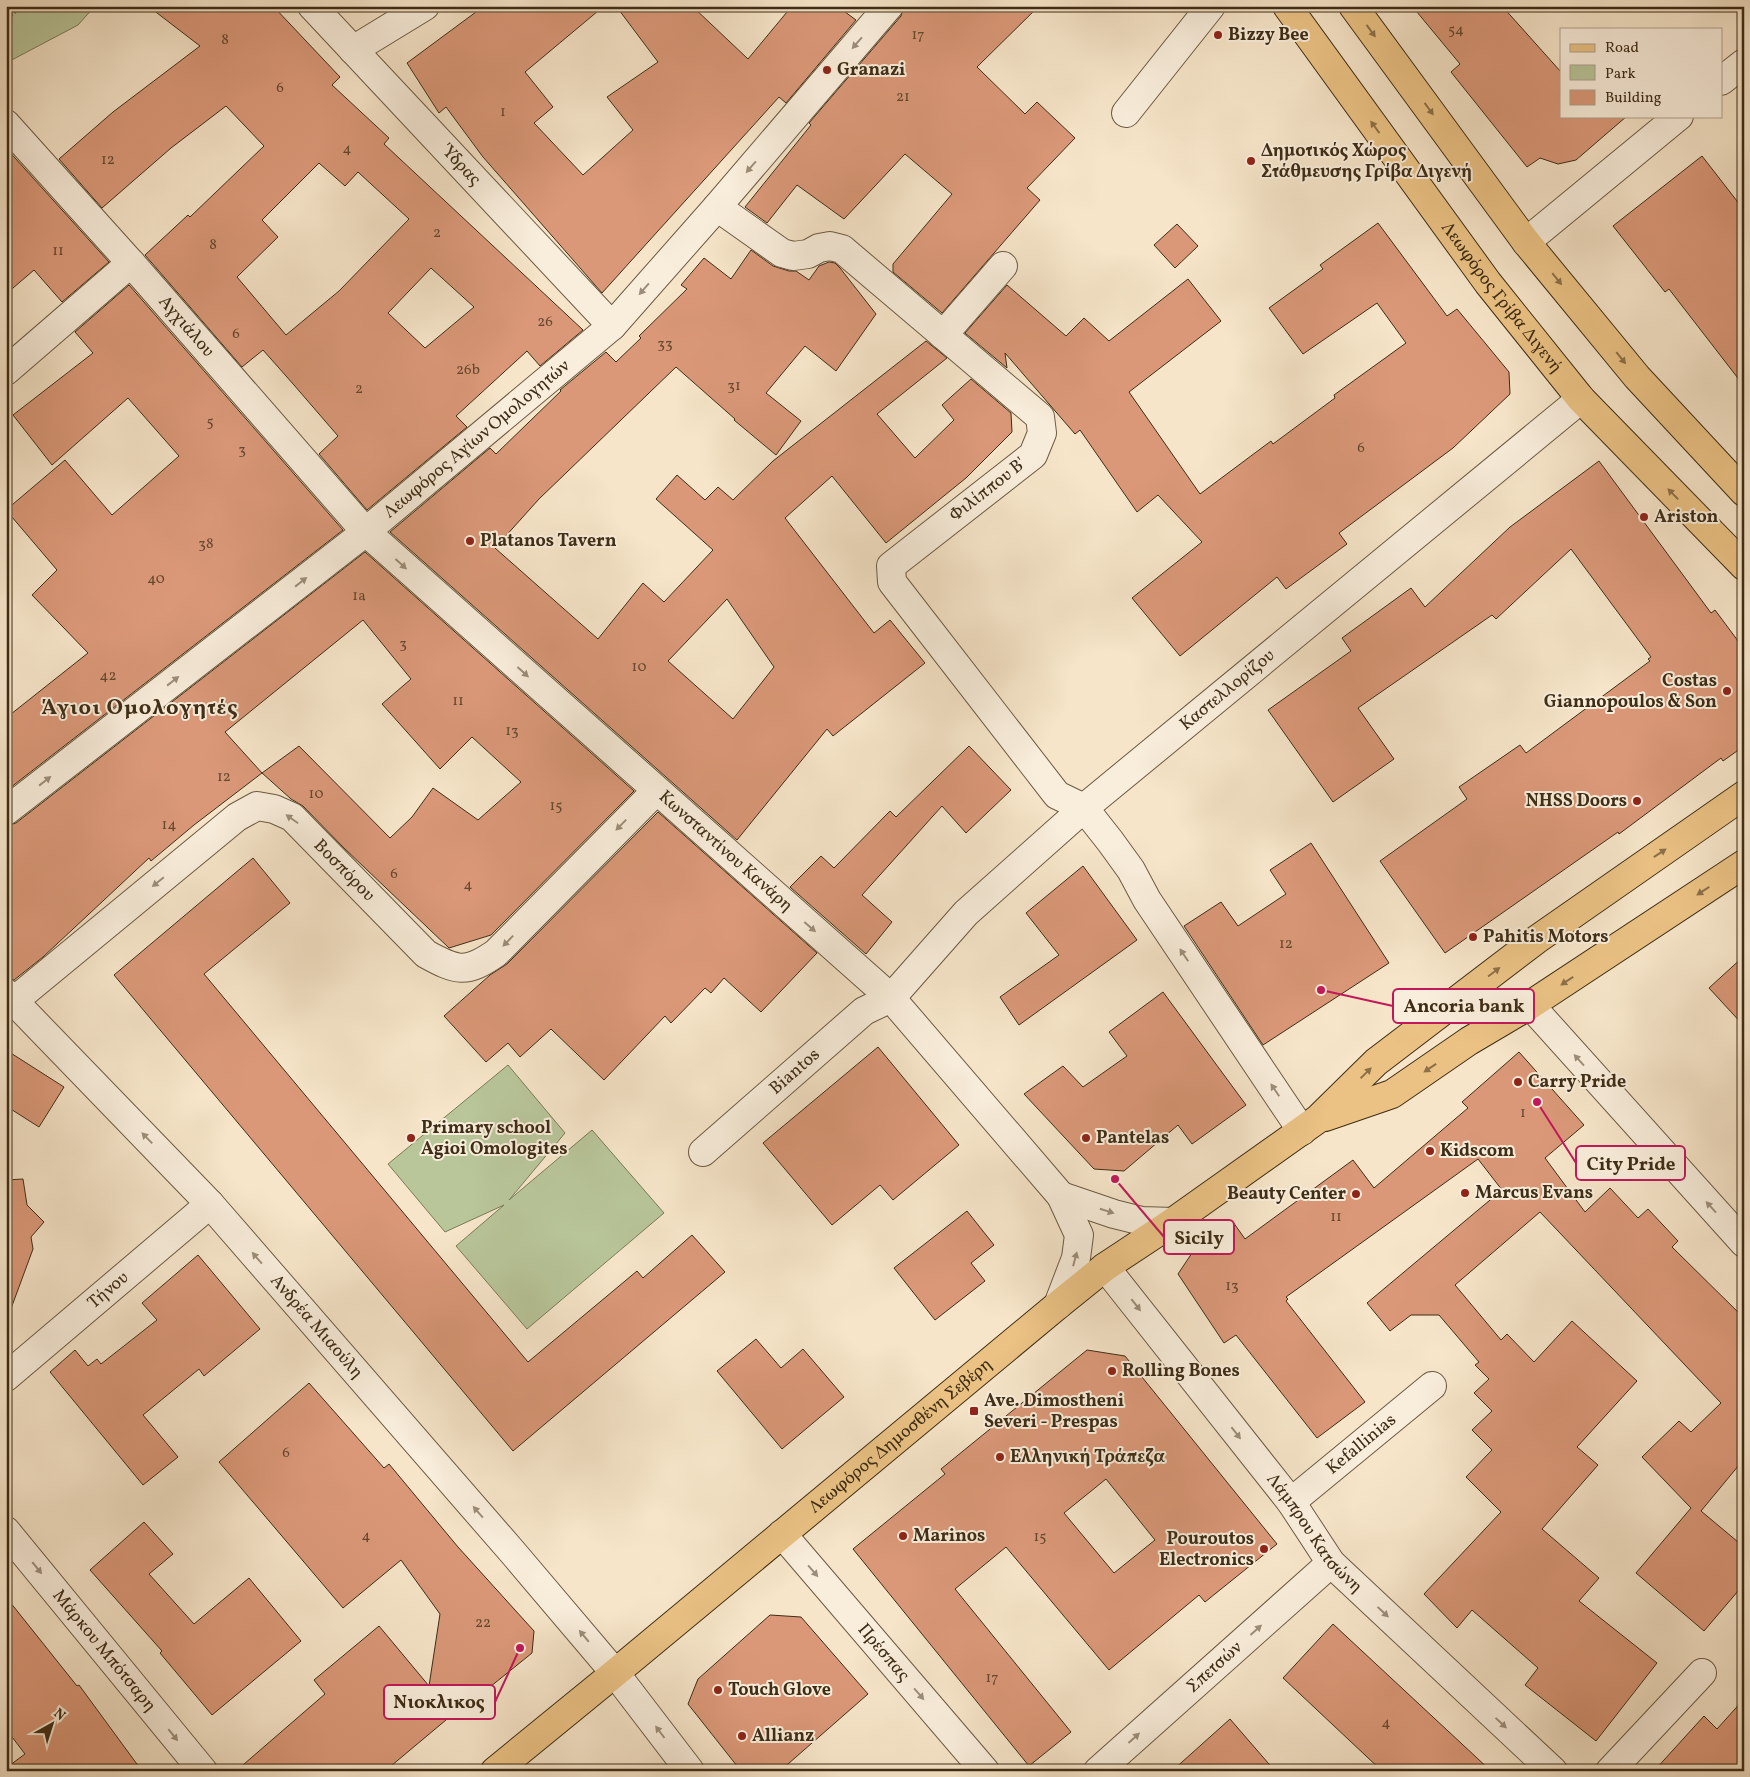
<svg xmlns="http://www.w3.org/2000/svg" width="1750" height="1777" viewBox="0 0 1750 1777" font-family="Vollkorn,serif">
	<rect width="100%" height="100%" fill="#f6e5c9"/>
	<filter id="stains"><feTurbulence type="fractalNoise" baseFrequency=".004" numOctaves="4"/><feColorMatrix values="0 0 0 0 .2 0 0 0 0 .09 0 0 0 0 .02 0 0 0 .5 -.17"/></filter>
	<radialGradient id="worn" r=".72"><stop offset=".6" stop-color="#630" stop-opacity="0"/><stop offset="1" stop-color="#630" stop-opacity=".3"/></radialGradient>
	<g fill="#b8c69a" stroke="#7b7a58">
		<path d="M6 6H95L78 25 6 63Z"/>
		<path d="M508 1065 565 1133 509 1200 592 1130 664 1213 527 1329 456 1246 504 1205 445 1232 388 1164Z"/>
	</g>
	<g fill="#da9878" stroke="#3e2d16" fill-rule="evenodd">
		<path d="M148 6H273L340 77 332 85 389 138 384 144 583 330 540 366 527 351 456 416 467 427 367 510 319 454 338 436 294 385 263 350 242 367 145 255 188 215 190 217 264 146 226 106 171 148 102 208 59 159 113 112 200 46ZM319 163 345 186 358 172 409 219 339 291 286 335 237 277 278 237 262 220ZM431 268 474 307 425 348 388 313Z"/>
		<path d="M484 6H604L525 72 553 107 534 123 583 175 633 130 607 97 658 62 616 6H692L748 59 792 6H837L856 20 786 103 779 97 602 293 483 157 446 107 439 113 407 63Z"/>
		<path d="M904 6H1039L977 67 1025 114 1037 102 1075 138 1027 188 1040 200 942 313 893 272V264L952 194 905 154 844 219 797 185 767 223 745 207 811 125 809 123 901 16Z"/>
		<path d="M1412 6H1502L1561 72V116H1627L1576 160 1558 164 1540 158 1527 167 1451 72 1460 64Z"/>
		<path d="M6 148 109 262 62 302 34 270 6 294Z"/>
		<path d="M1702 156 1744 210V386L1669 289 1665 292 1613 226Z"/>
		<path d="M1378 223 1447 316 1457 309 1509 372 1510 394 1453 448 1339 533 1347 544 1286 589 1277 577 1180 656 1132 598 1202 542 1158 495 1137 512 1080 430 1075 434 1005 353 1007 368 965 333 1007 285 1066 336 1084 318 1109 341 1188 279 1221 321 1129 392 1200 494 1271 441 1273 444 1335 398 1334 395 1406 343 1377 303 1303 354 1269 308 1323 269 1320 265Z"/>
		<path d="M1177 224 1198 246 1175 268 1154 245Z"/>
		<path d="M751 250 773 266 789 271H796L809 280 819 266 829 262 835 263 840 268 876 314 836 371 805 346 766 393 801 421 776 455 734 420 735 419 676 367 539 499 495 548 598 639 643 583 664 602 713 550 656 499 677 475 705 500 718 487 733 500 773 461 926 341 947 358 877 414 915 458 954 420 942 405 971 379 1011 413 1012 432 966 478 886 543 832 476 785 518 874 633 890 620 925 663 833 736 827 729 737 840 390 532 490 448 496 454 561 391 560 390 606 352 616 362 641 338 639 336 687 289 681 285 704 258 731 279ZM727 599 774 667 733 719 668 661Z"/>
		<path d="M129 285 343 530 6 791V718L88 653 32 595 57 570 6 510 65 460 112 515 179 456 128 398 52 465 13 415 93 353 75 332Z"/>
		<path d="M1599 461 1711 613 1715 610 1744 649V746L1723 761 1721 758 1619 834 1618 832 1445 953 1380 861 1467 799 1459 787 1520 745 1526 753 1650 661 1648 659 1651 657 1571 549 1496 619 1492 615 1358 708 1394 759 1333 802 1268 710 1351 651 1342 638 1411 588 1425 607 1510 527Z"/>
		<path d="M365 552 634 791 491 935 449 948 344 848 303 806 291 799 262 773 194 825 151 861 149 858 43 957 14 980 6 978V826L16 823ZM363 620 411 679 382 704 440 769 472 737 521 782 478 820 433 788 412 817 390 838 299 746 262 773 225 732Z"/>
		<path d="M969 746 1011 790 966 833 942 806 862 895 892 922 866 954 790 887 821 856 834 868 890 811 896 817Z"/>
		<path d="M658 812 817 953 761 1012 724 978 711 993 705 988 671 1023 665 1016 604 1080 551 1029 520 1057 508 1043 486 1062 444 1016 490 975 507 964Z"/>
		<path d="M1311 843 1389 963 1263 1045 1184 926 1221 902 1238 926 1286 894 1270 870Z"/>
		<path d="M253 858 290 903 204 974 528 1362 637 1271 643 1278 692 1235 725 1272 513 1451 114 975Z"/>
		<path d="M1083 866 1137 940 1019 1025 1000 997 1059 955 1026 913Z"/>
		<path d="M1744 956V1026L1709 988Z"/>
		<path d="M1163 992 1246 1105 1192 1144 1178 1125 1124 1171 1094 1169 1024 1094 1063 1066 1083 1087 1127 1056 1109 1032Z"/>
		<path d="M878 1047 959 1145 893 1200 880 1185 832 1225 763 1143Z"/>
		<path d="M6 1050 64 1087 39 1127 6 1106Z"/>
		<path d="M1519 1052 1584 1125 1545 1158 1585 1212 1610 1188 1638 1218 1648 1209 1678 1241 1672 1247 1744 1318V1459L1701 1511 1744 1547V1584L1704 1631 1636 1573 1691 1508 1642 1457 1679 1421 1691 1432 1721 1403 1540 1212 1455 1285 1501 1340 1507 1334 1534 1362 1572 1321 1637 1381 1577 1447 1598 1465 1542 1529 1599 1578 1579 1601 1657 1663 1596 1741 1525 1685 1538 1668 1472 1610 1457 1628 1424 1594 1501 1512 1466 1477 1492 1450 1472 1430 1492 1411 1474 1393 1489 1379 1475 1365 1479 1362 1439 1315H1411L1390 1331 1367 1303 1502 1190 1478 1159 1286 1297 1288 1299 1286 1301 1365 1402 1317 1438 1236 1335 1224 1343 1178 1274 1196 1247 1233 1222 1245 1239 1353 1160 1374 1188 1468 1108 1462 1102Z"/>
		<path d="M23 1179 27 1205 44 1222 31 1237 33 1249 9 1314H6V1180Z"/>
		<path d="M967 1211 994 1245 971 1263 985 1281 935 1320 894 1268Z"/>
		<path d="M198 1255 260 1329 204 1376 199 1369 143 1415 178 1457 143 1485 50 1372 75 1350 88 1366 97 1359 101 1364 157 1320 142 1303Z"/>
		<path d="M756 1339 781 1368 803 1349 844 1397 782 1449 717 1371Z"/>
		<path d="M1087 1350 1125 1356 1277 1544 1205 1602 1199 1595 1109 1670 1006 1547 955 1589 1071 1732 1029 1766 853 1549 945 1474 941 1469ZM1106 1479 1155 1540 1114 1573 1064 1513Z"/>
		<path d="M309 1383 384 1468 389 1464 458 1547 534 1631 532 1653 485 1691 483 1689 385 1771H236L325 1694 314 1680 379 1626 429 1686 440 1614 401 1560 343 1608 219 1462Z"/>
		<path d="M144 1522 173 1554 149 1574 194 1624 249 1578 301 1641 212 1715 160 1653 162 1651 90 1570Z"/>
		<path d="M6 1597 77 1686 79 1685 142 1771H6V1768L25 1754 6 1729Z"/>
		<path d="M770 1615 801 1617 868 1694 780 1771H741L688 1704 698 1679Z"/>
		<path d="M1333 1624 1491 1771H1382L1283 1678Z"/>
		<path d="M1744 1699V1771H1654L1704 1716 1717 1729Z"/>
		<path d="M1230 1719 1275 1771H1172Z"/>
	</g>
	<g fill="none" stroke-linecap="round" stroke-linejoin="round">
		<defs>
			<g id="minor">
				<path id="s1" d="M312 6 612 326"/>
				<path d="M353 50 425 6"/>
				<path d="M1721 81 1744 63"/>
				<path d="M1126 113 1211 6"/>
				<path id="s2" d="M6 124 131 263 365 531 891 998 1061 1196 1079 1235 1076 1258 1058 1305"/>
				<path d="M717 207 782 253 793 256 808 254 819 248 830 246 842 249 1040 417 1042 433 1033 455 891 566 892 582 1057 795 1084 808 1110 841 1131 870 1147 900 1302 1131"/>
				<path d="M1526 242 1679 116"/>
				<path d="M943 335 1003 266"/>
				<path d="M6 371 131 263"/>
				<path id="s3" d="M6 811 358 538 612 326 717 207 889 6"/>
				<path id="s4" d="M6 993 210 1204 515 1555 615 1673 690 1771"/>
				<path id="s5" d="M15 1000 237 817 257 806 274 809 292 817 426 954C457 971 466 974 496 953L656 791"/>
				<path d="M1530 1005 1744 1243"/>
				<path id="s6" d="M703 1152 864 1011 891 998 966 913 1084 808 1581 399"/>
				<path d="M1061 1196 1114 1214 1142 1221 1173 1222"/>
				<path id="s7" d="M1105 1267 1291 1502 1331 1563 1553 1771"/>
				<path id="s8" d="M6 1377 210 1204"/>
				<path id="s9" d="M1291 1502 1432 1386"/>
				<path id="s10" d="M6 1531 203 1771"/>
				<path id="s11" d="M782 1534 985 1771"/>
				<path id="s12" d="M1098 1771 1331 1563"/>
				<path d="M1610 1771 1702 1673"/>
			</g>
			<g id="major">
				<path id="s13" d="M1287 6 1488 283 1581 399 1744 566"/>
				<path d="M1353 6 1526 242 1637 377 1744 492"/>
				<path d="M1325 1117 1392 1094 1469 1041 1530 1005 1744 864"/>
				<path id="s14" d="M495 1771 615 1673 1058 1305 1105 1267 1173 1222 1318 1119 1376 1062 1536 940 1744 795"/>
			</g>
		</defs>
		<use href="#minor" stroke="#6c5b43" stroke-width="30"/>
		<use href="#major" stroke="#3e2d16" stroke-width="30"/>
		<path stroke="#3e2d16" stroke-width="3" stroke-dasharray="1 2.5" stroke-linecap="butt" d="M6 19 23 6"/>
		<use href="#minor" stroke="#f9eedc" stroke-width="28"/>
		<use href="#major" stroke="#ebc284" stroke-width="28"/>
	</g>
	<defs><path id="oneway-solid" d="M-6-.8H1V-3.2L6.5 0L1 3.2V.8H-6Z" transform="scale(1.25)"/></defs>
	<g fill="#8c7048">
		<use href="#oneway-solid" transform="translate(1371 31) rotate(54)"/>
		<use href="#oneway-solid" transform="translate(1429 109) rotate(54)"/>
		<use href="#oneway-solid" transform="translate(1375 127) rotate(-126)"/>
		<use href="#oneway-solid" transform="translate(1557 279) rotate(51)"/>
		<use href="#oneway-solid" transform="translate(1621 358) rotate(51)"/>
		<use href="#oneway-solid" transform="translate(1673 494) rotate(-134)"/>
		<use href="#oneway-solid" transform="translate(1660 853) rotate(-34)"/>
		<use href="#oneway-solid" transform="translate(1703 891) rotate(147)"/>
		<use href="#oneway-solid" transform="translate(1494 972) rotate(-37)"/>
		<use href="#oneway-solid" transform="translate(1567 981) rotate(147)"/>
		<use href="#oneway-solid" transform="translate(1430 1068) rotate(146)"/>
		<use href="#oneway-solid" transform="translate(1366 1073) rotate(-44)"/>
	</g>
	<g fill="#9c8e79">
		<use href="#oneway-solid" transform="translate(857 43) rotate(131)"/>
		<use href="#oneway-solid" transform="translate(751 167) rotate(131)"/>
		<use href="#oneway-solid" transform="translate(644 289) rotate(131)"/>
		<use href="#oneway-solid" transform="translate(401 564) rotate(42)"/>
		<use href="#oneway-solid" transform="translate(301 582) rotate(-38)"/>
		<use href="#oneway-solid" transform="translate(523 672) rotate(42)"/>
		<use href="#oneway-solid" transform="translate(173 681) rotate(-38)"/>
		<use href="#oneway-solid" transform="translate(45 781) rotate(-38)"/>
		<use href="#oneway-solid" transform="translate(292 819) rotate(-145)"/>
		<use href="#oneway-solid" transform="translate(621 825) rotate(134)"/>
		<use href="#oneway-solid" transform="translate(158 882) rotate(141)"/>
		<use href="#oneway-solid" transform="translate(810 927) rotate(41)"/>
		<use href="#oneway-solid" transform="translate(508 941) rotate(134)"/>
		<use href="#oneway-solid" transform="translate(1184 955) rotate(-124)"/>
		<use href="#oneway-solid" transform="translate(1579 1060) rotate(-132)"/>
		<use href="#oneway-solid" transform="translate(1275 1090) rotate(-124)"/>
		<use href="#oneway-solid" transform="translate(147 1138) rotate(-134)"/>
		<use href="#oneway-solid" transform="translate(1711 1207) rotate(-132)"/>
		<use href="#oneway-solid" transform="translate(1107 1211) rotate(18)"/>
		<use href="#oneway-solid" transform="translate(257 1258) rotate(-131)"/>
		<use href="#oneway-solid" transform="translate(1075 1259) rotate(-75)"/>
		<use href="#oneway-solid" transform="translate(1136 1305) rotate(52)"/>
		<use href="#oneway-solid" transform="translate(1236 1433) rotate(52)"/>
		<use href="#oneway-solid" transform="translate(478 1512) rotate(-131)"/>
		<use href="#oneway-solid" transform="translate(37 1568) rotate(51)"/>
		<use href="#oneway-solid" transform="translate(813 1571) rotate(49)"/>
		<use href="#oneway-solid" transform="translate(1383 1612) rotate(43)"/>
		<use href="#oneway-solid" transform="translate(1256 1630) rotate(-42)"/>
		<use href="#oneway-solid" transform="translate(584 1636) rotate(-130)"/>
		<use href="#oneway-solid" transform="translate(919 1694) rotate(49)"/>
		<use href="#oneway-solid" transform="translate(1501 1723) rotate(43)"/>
		<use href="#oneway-solid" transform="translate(660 1732) rotate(-127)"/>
		<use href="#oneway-solid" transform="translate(173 1735) rotate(51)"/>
		<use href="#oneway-solid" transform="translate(1134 1738) rotate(-42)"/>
	</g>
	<g fill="#8f2418" stroke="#f9eedc" stroke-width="2">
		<circle cx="1218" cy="35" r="5"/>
		<circle cx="827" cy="70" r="5"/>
		<circle cx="1251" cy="161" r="5"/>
		<circle cx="1644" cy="517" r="5"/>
		<circle cx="470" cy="541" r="5"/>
		<circle cx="1727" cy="691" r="5"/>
		<circle cx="1637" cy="801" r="5"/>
		<circle cx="1473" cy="937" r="5"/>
		<circle cx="1518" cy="1082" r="5"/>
		<circle cx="411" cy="1138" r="5"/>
		<circle cx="1086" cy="1138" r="5"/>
		<circle cx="1430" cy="1151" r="5"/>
		<circle cx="1465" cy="1193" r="5"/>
		<circle cx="1356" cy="1194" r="5"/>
		<circle cx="1112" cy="1371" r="5"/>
		<rect x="969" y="1406" width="10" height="10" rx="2.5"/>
		<circle cx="1000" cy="1457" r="5"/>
		<circle cx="903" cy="1536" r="5"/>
		<circle cx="1264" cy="1549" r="5"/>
		<circle cx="718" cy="1690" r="5"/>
		<circle cx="742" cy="1736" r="5"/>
	</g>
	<g text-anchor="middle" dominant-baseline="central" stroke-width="4" stroke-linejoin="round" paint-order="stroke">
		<g font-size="15" fill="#65482e">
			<text x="1456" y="30">54</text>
			<text x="918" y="35">17</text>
			<text x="225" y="40">8</text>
			<text x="280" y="88">6</text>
			<text x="903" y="97">21</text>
			<text x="503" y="112">1</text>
			<text x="347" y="149">4</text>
			<text x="108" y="160">12</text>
			<text x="437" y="233">2</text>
			<text x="213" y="245">8</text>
			<text x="58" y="251">11</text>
			<text x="545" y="322">26</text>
			<text x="236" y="334">6</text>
			<text x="665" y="344">33</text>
			<text x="468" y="370">26b</text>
			<text x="734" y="386">31</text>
			<text x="359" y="389">2</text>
			<text x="210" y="422">5</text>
			<text x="1361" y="448">6</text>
			<text x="242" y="450">3</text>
			<text x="206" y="544">38</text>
			<text x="156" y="579">40</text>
			<text x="359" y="596">1a</text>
			<text x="403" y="644">3</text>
			<text x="639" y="667">10</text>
			<text x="108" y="676">42</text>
			<text x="458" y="701">11</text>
			<text x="512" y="731">13</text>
			<text x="224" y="777">12</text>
			<text x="316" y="794">10</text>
			<text x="556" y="806">15</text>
			<text x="169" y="825">14</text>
			<text x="394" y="874">6</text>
			<text x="468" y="885">4</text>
			<text x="1286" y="944">12</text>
			<text x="1523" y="1113">1</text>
			<text x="1336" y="1217">11</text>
			<text x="1232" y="1286">13</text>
			<text x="286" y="1453">6</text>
			<text x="366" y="1536">4</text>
			<text x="1040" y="1537">15</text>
			<text x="483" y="1623">22</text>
			<text x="992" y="1678">17</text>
			<text x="1386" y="1723">4</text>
		</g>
		<g font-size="18" font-weight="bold" fill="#3e2d16" stroke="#f9eedc" text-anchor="start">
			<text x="1228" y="35">Bizzy Bee</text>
			<text x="837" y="70">Granazi</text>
			<text x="1261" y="151">Δημοτικός Χώρος<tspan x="1261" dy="21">Στάθμευσης Γρίβα Διγενή</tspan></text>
			<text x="1654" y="517">Ariston</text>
			<text x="480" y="541">Platanos Tavern</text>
			<text x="1717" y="681" text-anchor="end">Costas<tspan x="1717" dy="21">Giannopoulos &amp; Son</tspan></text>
			<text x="1627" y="801" text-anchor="end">NHSS Doors</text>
			<text x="1483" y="937">Pahitis Motors</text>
			<text x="1528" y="1082">Carry Pride</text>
			<text x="421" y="1128">Primary school<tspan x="421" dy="21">Agioi Omologites</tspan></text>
			<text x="1096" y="1138">Pantelas</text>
			<text x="1440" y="1151">Kidscom</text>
			<text x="1475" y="1193">Marcus Evans</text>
			<text x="1346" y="1194" text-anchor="end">Beauty Center</text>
			<text x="1122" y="1371">Rolling Bones</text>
			<text x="984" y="1401">Ave. Dimostheni<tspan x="984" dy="21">Severi - Prespas</tspan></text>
			<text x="1010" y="1457">Ελληνική Τράπεζα</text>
			<text x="913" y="1536">Marinos</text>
			<text x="1254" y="1539" text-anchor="end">Pouroutos<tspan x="1254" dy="21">Electronics</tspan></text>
			<text x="728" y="1690">Touch Glove</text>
			<text x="752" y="1736">Allianz</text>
		</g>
		<g font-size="18" fill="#3e2d16" stroke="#f9eedc">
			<text stroke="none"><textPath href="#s1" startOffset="219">Ύδρας</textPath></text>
			<text stroke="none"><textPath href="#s13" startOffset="362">Λεωφόρος Γρίβα Διγενή</textPath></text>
			<text stroke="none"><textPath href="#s2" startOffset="271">Αγχιάλου</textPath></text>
			<text stroke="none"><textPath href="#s3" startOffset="600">Λεωφόρος Αγίων Ομολογητών</textPath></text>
			<text transform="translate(988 490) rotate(-38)">Φιλίππου Β'</text>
			<text stroke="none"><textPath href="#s6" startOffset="701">Καστελλορίζου</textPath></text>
			<text stroke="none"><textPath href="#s2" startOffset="1025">Κωνσταντίνου Κανάρη</textPath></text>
			<text stroke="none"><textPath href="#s5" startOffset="422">Βοσπόρου</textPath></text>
			<text stroke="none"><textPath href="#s6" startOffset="122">Biantos</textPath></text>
			<text stroke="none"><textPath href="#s8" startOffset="134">Τήνου</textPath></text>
			<text stroke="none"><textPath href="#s4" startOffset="456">Ανδρέα Μιαούλη</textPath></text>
			<text stroke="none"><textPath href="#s14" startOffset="526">Λεωφόρος Δημοσθένη Σεβέρη</textPath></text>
			<text stroke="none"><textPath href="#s9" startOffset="91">Kefallinias</textPath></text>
			<text stroke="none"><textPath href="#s7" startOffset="339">Λάμπρου Κατσώνη</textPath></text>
			<text stroke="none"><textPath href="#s10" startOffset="155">Μάρκου Μπότσαρη</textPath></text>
			<text stroke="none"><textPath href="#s11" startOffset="156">Πρέσπας</textPath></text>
			<text stroke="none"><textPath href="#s12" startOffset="156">Σπετσών</textPath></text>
		</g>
		<g font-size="22" font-weight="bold" letter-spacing="1" fill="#3e2d16" stroke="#f9eedc">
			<text x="140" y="708">Άγιοι Ομολογητές</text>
		</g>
	</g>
	<path fill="none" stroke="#c2185b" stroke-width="2" d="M1321 990L1393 1006M1537 1102L1576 1163M1115 1179L1164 1237M520 1648L495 1702"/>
	<g fill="#c2185b" stroke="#f9eedc" stroke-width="2">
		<circle cx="1321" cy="990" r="5"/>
		<circle cx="1537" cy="1102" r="5"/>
		<circle cx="1115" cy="1179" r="5"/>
		<circle cx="520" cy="1648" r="5"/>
	</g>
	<g fill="#f9eedc" stroke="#c2185b" stroke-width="2">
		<rect x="1393" y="989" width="141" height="34" rx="5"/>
		<rect x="1576" y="1146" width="109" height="34" rx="5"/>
		<rect x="1164" y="1220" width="70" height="34" rx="5"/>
		<rect x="384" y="1685" width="111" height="34" rx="5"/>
	</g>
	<g font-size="19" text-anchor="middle" font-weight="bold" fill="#3e2d16">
		<text x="1464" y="1012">Ancoria bank</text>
		<text x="1631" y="1170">City Pride</text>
		<text x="1199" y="1244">Sicily</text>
		<text x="439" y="1708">Νιοκλικος</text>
	</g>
	<rect width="1750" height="1777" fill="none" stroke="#f6e5c9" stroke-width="25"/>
	<rect x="8" y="8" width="1735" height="1762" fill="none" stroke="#3e2d16" stroke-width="2.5"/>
	<rect x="12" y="12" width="1725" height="1752" fill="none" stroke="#3e2d16"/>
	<rect x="1560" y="28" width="162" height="90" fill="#f9eedc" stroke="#aea18d"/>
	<rect x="1570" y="44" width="25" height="8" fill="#ebc284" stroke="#aea18d"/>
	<text x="1605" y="52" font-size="15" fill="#3e2d16">Road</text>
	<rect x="1570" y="65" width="25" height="15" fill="#b8c69a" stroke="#aea18d"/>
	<text x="1605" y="78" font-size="15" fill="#3e2d16">Park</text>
	<rect x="1570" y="90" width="25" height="15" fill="#da9878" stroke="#aea18d"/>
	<text x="1605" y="102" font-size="15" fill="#3e2d16">Building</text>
	<g transform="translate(52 1724) rotate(39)" stroke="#f9eedc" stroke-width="4" paint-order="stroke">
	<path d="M0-4L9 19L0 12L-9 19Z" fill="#3e2d16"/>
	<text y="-8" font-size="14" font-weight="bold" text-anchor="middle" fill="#3e2d16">N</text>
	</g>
	<rect width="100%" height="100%" filter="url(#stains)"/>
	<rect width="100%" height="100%" fill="url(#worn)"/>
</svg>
